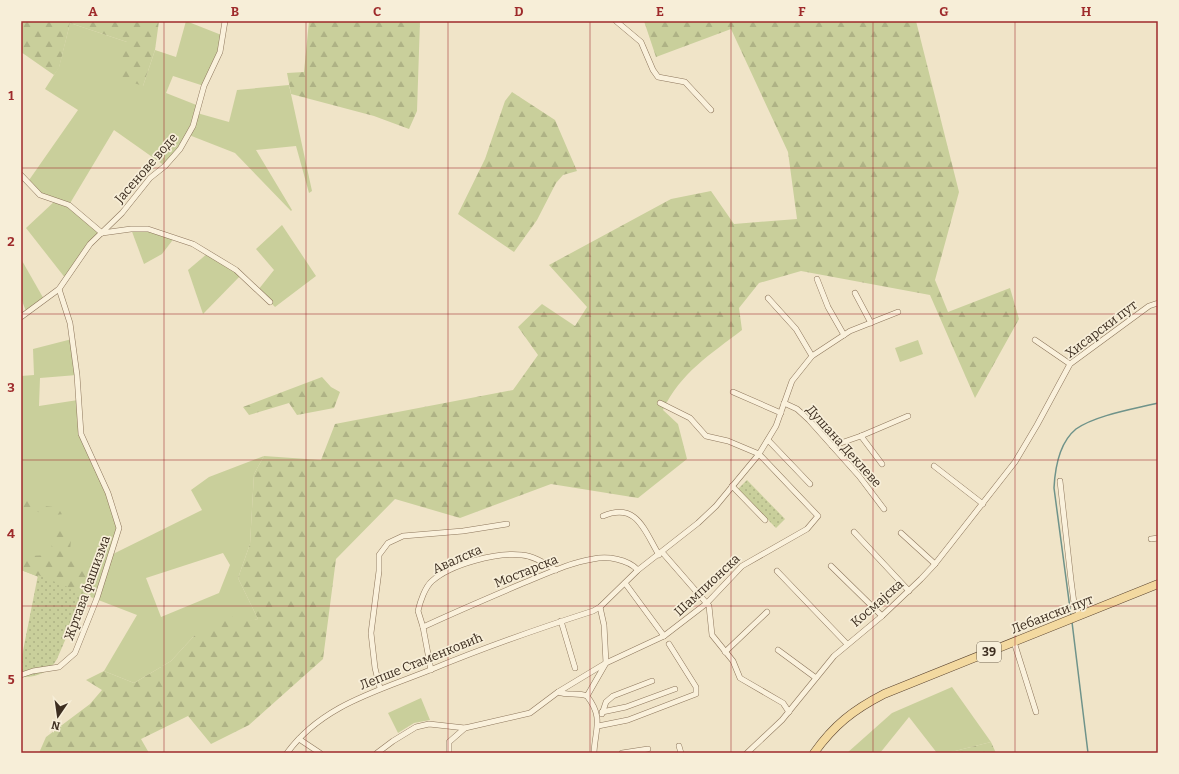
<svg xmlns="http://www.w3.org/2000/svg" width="1179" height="774" viewBox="0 0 1179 774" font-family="Bitter,serif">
	<defs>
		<pattern id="forest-firs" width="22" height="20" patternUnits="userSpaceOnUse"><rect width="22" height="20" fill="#c9cf9b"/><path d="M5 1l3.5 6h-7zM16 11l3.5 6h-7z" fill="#aeb285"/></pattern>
		<pattern id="park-dots" width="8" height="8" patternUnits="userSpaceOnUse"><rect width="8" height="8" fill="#c9cf9b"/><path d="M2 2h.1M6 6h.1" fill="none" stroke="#aeb285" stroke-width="1.8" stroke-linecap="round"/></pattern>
	</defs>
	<rect width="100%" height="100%" fill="#f0e4c8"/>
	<g fill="#c9cf9b" fill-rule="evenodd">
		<path d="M186 21 224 36 204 86 173 76 166 93 199 106 197 113 229 122 237 90 289 85 312 191 309 193 296 146 256 150 292 210 291 211 235 153 189 135 165 166 114 130 69 205 102 233 90 244 66 279 26 228 56 200 45 198 27 183 78 110 45 89 59 67 70 23 127 42 143 86 155 50 176 57Z"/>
		<path d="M282 225 316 276 275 307 258 290 274 270 256 249Z"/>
		<path d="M141 228 175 237 162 254 144 264 131 229Z"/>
		<path d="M208 253 242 274 203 314 188 270Z"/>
		<path d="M21 259 45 301 27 314 21 298Z"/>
		<path d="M72 339 77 375 40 378 39 406 78 400 81 434 108 493 119 528 111 555 202 510 191 490 209 477 264 456 254 474 250 544 238 578 258 619 194 636 171 661 134 683 104 671 137 615 21 570V376L34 375 33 349ZM223 553 230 565 219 593 161 617 146 578Z"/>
		<path d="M918 340 923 354 900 362 895 348Z"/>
		<path d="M952 687 991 742 947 753H937L909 717 880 753H847L892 713Z"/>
		<path d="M421 698 430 720 414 723 398 733 388 713Z"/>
	</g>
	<g fill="url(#forest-firs)">
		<path d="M21 21H159L155 50 143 86 116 77 127 42 70 23 59 68 54 75 21 52Z"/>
		<path d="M309 21H420L417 111 409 129 374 116 291 94 287 73 304 72Z"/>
		<path d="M644 21H916L959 192 935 280 948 312 1010 288 1019 319 975 398 930 295 801 271 759 283 739 308 742 330C711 354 680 373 663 410L678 424 687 459 638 498 551 484 460 518 395 499 336 559 323 659 249 725 211 744 188 716 141 739 149 753H39L46 737 90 704 102 690 86 680 104 671 134 683 171 661 194 636 227 613 241 622 258 619 238 578 250 544 254 474 264 456 321 460 335 424 513 390 538 355 518 327 542 304 575 326 587 307 549 265 671 199 711 191 734 224 797 219 788 152 731 29 656 57Z"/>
		<path d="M512 92 555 120 577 171 563 175 556 183 537 220 514 252 458 214 485 159 505 101Z"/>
		<path d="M322 377 331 387 340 392 334 408 297 415 289 403 249 415 243 407Z"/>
		<path d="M21 499 40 500 44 506 63 508 72 513 55 515 21 509Z"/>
		<path d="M59 525 72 529 70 551 79 559 95 565 88 596 21 570V563L28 556 51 555 53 531Z"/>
		<path d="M991 742 996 753H947Z"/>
	</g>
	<g fill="url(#park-dots)">
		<path d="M747 480 785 519 776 528 738 489Z"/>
		<path d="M38 575 85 594 57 659C50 672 36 678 21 677V661Z"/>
	</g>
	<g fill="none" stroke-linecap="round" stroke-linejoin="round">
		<g stroke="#6f938a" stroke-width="1.5">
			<path d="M1071 616 1054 488C1055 468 1060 442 1076 429 1096 415 1134 409 1158 403"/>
			<path d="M1072 622 1088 753"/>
		</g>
		<defs>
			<g id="minor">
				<path d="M616 21 641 42 653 70 658 77 685 82 711 110"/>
				<path d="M21 175 40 195 69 205 102 233"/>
				<path d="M102 233 131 229H148L193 244 236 270 270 302"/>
				<path d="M817 279 828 307 844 335"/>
				<path d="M855 293 871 323"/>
				<path d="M768 298 796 329 812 356"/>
				<path d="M21 317 59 289 90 244 122 213 150 178 165 166 180 149 193 126 204 86 220 52 225 21"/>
				<path d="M1035 340 1070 364"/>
				<path d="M733 392 781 413"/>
				<path d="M784 403 797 409 809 420 859 476 884 509"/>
				<path d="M861 436 882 464"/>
				<path d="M768 440 810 484"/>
				<path d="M832 446 861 436 908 416"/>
				<path d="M934 466 983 504"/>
				<path d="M1060 481 1071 580 1074 603 1080 616"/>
				<path d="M732 486 765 520"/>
				<path d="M603 516C637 502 644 530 659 555"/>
				<path d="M854 532 909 591"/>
				<path d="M901 533 935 564"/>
				<path d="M1151 539 1158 538"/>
				<path d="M662 552 709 606 712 635 733 661 740 678 783 703 789 712"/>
				<path d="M831 566 882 616"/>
				<path d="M777 571 847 644"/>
				<path d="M625 583 664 636"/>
				<path d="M561 621 575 668"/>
				<path d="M423 627C455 612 488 598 521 584 544 575 568 563 593 559 608 556 627 559 638 570"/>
				<path d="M1014 642 1036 712"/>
				<path d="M778 650 816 678"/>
				<path d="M725 652 767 612"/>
				<path d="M431 670 423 627 418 611C420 602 425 587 432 581 451 564 497 552 522 555 534 556 546 564 556 570"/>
				<path d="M21 675 33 671 59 667 75 653 97 598 119 528 108 493 81 434 77 375 70 323 59 289"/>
				<path d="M380 688 375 668 371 633 379 571V555L388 543 403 536 463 531 507 524"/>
				<path d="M558 692C568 696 578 692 587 696"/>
				<path d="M602 712 626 707 675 689"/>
				<path d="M602 714 606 702 613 696 652 681"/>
				<path d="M598 726 628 720 696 694V687L669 644"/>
				<path d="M299 739 320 753"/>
				<path d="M679 746 681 753"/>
				<path d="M287 753C322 705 378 691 430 670 483 648 537 629 593 611L600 607 638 570 698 523 716 506 759 454 776 426 792 381 812 356 850 331 898 312"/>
				<path d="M377 753 393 741 416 727 429 724 465 728 530 713 558 692 606 663 664 636 707 603 742 566 807 529 818 516 759 454 728 441 706 436 690 418 660 403"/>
				<path d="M449 753V742L465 728"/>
				<path d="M594 753C595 729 604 718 587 696L606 663 604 625 600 607"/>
				<path d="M622 753 648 749"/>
				<path d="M747 753 782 720 834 656 882 616 921 579 935 564 1015 462 1037 425 1070 364 1149 306 1158 303"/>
			</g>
			<path id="primary" d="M814 753C834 725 853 710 884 694L1158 584"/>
		</defs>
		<use href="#minor" stroke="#8d765c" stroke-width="6"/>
		<use href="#primary" stroke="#5b4430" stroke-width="9"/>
		<use href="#minor" stroke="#faf1dc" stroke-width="5"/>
		<use href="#primary" stroke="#f3d9a0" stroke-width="8"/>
	</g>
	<path fill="none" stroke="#9e2a2b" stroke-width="1" stroke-opacity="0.55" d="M164 21V753M306 21V753M448 21V753M590 21V753M731 21V753M873 21V753M1015 21V753M21 168H1158M21 314H1158M21 460H1158M21 606H1158"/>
	<g text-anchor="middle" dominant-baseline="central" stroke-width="3.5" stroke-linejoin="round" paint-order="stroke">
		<rect fill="#f7eed8" stroke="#756857" stroke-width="1" x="977" y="642" width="24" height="20" rx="3"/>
		<g font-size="12" font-weight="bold" fill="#3d2e20">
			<text x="989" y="652">39</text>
		</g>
		<g font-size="13" fill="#3d2e20" stroke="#f7eed8">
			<text transform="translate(146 168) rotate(-49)">Јасенове воде</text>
			<text transform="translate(1101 329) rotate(-37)">Хисарски пут</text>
			<text transform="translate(844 446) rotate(48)">Душана Деклеве</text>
			<text transform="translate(457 559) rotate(-24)">Авалска</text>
			<text transform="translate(526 571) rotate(-22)">Мостарска</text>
			<text transform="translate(707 585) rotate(-43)">Шампионска</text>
			<text transform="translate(87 588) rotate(-70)">Жртава фашизма</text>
			<text transform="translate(877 603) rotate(-41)">Космајска</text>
			<text transform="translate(1052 614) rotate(-21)">Лебански пут</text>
			<text transform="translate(421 661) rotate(-22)">Лепше Стаменковић</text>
		</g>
	</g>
	<rect width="1179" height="774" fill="none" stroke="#f7eed8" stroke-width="44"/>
	<g transform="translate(58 716) rotate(193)" stroke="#f7eed8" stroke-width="3" paint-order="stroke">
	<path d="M0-3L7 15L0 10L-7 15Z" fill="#3d2e20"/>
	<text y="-6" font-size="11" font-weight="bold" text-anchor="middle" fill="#3d2e20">N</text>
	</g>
	<rect x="22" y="22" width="1135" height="730" fill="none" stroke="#9e2a2b" stroke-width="1.5"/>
	<g font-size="13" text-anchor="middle" font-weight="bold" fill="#9e2a2b">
		<text x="93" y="16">A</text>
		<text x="235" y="16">B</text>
		<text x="377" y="16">C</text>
		<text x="519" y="16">D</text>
		<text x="660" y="16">E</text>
		<text x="802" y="16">F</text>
		<text x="944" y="16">G</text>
		<text x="1086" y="16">H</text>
		<text x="11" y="100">1</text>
		<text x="11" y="246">2</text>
		<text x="11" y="392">3</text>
		<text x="11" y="538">4</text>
		<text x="11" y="684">5</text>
	</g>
</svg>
